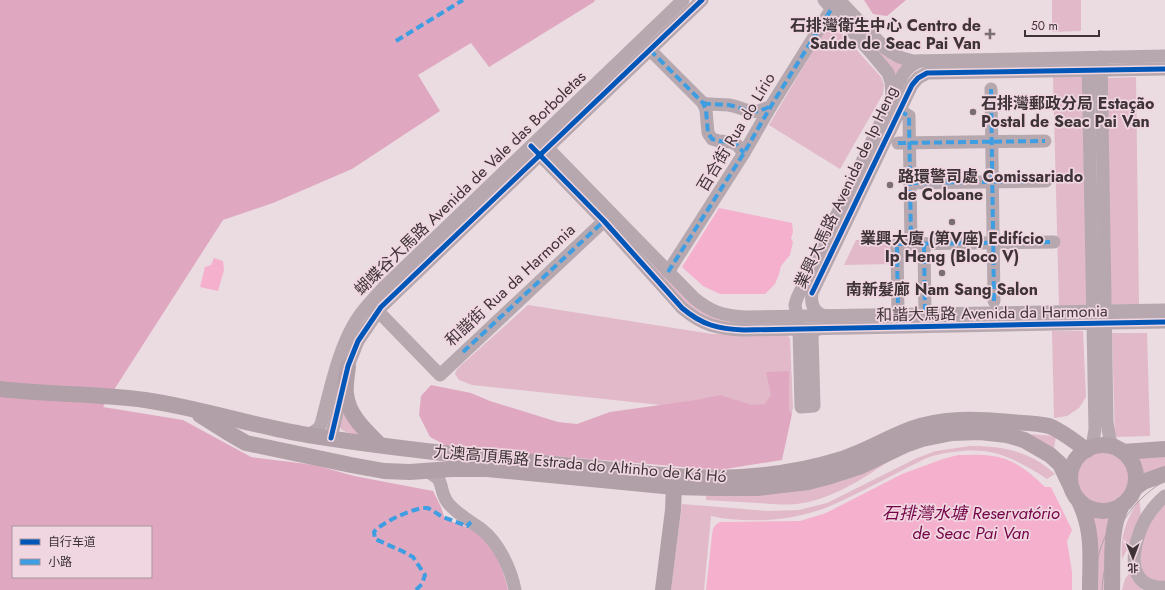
<svg xmlns="http://www.w3.org/2000/svg" width="1165" height="590" viewBox="0 0 1165 590" font-family="Jost,'Noto Sans SC',sans-serif">
	<rect width="100%" height="100%" fill="#eadce1"/>
	<g fill="#e1b9c9">
		<path d="M828 0H833L885 56 890 60 897 62 906 64 896 77Z"/>
		<path d="M1052 0H1081V31L1052 32Z"/>
		<path d="M831 26 837 28 881 77 884 85 883 94 840 169 769 125 825 30Z"/>
		<path d="M1083 76 1088 305 1059 306 1053 77Z"/>
		<path d="M1136 77 1139 304 1109 305 1107 78Z"/>
		<path d="M856 240H890C893 249 894 255 891 264L844 265Z"/>
		<path d="M656 264 694 305 783 321 738 325 714 322 695 313 651 267Z"/>
		<path d="M528 305 712 334H786L790 338 793 408 791 415 783 418 472 385 459 380 455 374 457 369Z"/>
		<path d="M1052 331H1083L1086 397 1079 408 1067 416 1054 418Z"/>
		<path d="M1112 333H1147L1150 436 1115 437Z"/>
		<path d="M344 410 360 435C339 431 336 431 344 410Z"/>
		<path d="M1026 434 1056 436 1054 448Z"/>
		<path d="M970 446C1003 446 1030 451 1055 474L1047 479C1032 469 1013 458 995 453 976 448 951 451 932 456 921 460 911 466 901 471 877 483 853 496 828 507 793 521 747 524 711 516L704 590H671L682 504 768 511 799 510 827 503 917 458 936 451Z"/>
		<circle cx="1103" cy="478" r="26"/>
		<path d="M1135 455H1165V467L1144 477 1142 467Z"/>
		<path d="M890 460C867 477 833 498 803 503 788 506 773 504 758 503 741 502 723 501 706 500V495L732 496 760 495Z"/>
		<path d="M1139 498 1141 515 1132 540 1122 559C1120 532 1127 521 1139 498Z"/>
		<path d="M1165 505V583H1149C1147 579 1143 574 1142 570 1137 546 1147 520 1165 505Z"/>
		<path d="M1091 515 1103 516 1113 515 1106 590H1096Z"/>
		<path d="M1131 571 1137 585 1143 590H1122L1125 579Z"/>
	</g>
	<g fill="#e0a8c0" fill-rule="evenodd">
		<path d="M0 0H595L594 2 489 67 471 43 418 75 440 111 352 169 273 203 223 220 103 407 183 420 251 457 315 465 354 476 433 491 441 507 445 519C458 524 472 528 482 537 495 548 505 574 508 590H0ZM13 527H151V577H13Z"/>
		<path d="M864 0H906L887 16 873 14Z"/>
		<path d="M789 371V410L792 414 782 460 719 470 449 447 430 437 419 415 421 396 431 385 471 393 490 401 558 422 577 424 610 412 696 400 720 395 752 405 765 404 771 395 766 372Z"/>
	</g>
	<g fill="#f4b0cd">
		<path d="M719 208 792 223 793 232 791 238 793 242 790 255 781 266 779 274 775 284 765 294H720L703 286 682 267Z"/>
		<path d="M214 258 223 261 224 270 218 291 200 287 205 267 211 265Z"/>
		<path d="M958 455C969 455 981 454 992 456 1013 458 1031 473 1045 487H1051L1072 530 1067 541 1072 572V590H706L712 535C713 528 714 524 721 522L800 521 826 513 902 474 943 459Z"/>
	</g>
	<g fill="none" stroke-linecap="round" stroke-linejoin="round">
		<g stroke="#b6a8ae" stroke-width="13">
			<path d="M824 0 873 55 888 73 891 82 892 96"/>
			<path d="M839 0 885 48C894 56 902 58 913 61L1165 56"/>
			<path d="M650 50 703 103 706 110 708 133 712 139 719 141 731 142 737 145 744 153"/>
			<path d="M1101 57 1107 422 1110 440 1115 448"/>
			<path d="M1088 58 1095 429 1092 448"/>
			<path d="M991 89 994 301"/>
			<path d="M703 103C712 105 720 104 729 105 750 109 748 117 771 106"/>
			<path d="M900 111 909 116 911 244"/>
			<path d="M539 139 694 298C711 312 722 315 744 317L1165 310"/>
			<path d="M898 143 1045 141"/>
			<path d="M531 146 604 221 682 308C702 325 718 329 744 330L1165 322"/>
			<path d="M910 183 1046 181"/>
			<path d="M924 244 925 314"/>
			<path d="M668 272 744 153 771 106 832 8"/>
			<path d="M372 305 440 375 604 221"/>
			<path d="M898 315 897 244 1054 242"/>
			<path d="M828 316C815 315 810 305 812 293L912 85 918 78 927 73 1165 69"/>
			<path d="M819 329 815 330 812 335 814 406 801 407 799 329 795 305 797 298 892 99C898 84 903 66 921 61"/>
			<path d="M309 435 319 428 321 424C330 391 338 348 357 319 364 308 374 298 383 288L683 0"/>
			<path d="M331 438 348 366 358 341 381 307 702 0"/>
			<path d="M427 471C431 474 436 476 439 480 443 488 441 494 448 503 457 514 470 521 481 529 499 543 511 569 515 590"/>
			<path d="M1165 496C1157 503 1150 511 1145 520 1133 542 1122 590 1165 587"/>
		</g>
		<g stroke="#b1a0a7" stroke-width="16">
			<path d="M348 366C347 375 345 385 346 394 348 415 365 430 379 444"/>
			<path d="M0 389C48 395 97 393 145 400 200 408 253 426 308 435 400 450 493 458 585 467 636 472 689 480 741 477 774 475 807 470 839 460 864 452 887 438 911 429 943 417 977 419 1010 422 1023 423 1037 423 1049 426 1061 430 1076 443 1087 450"/>
			<path d="M200 415 227 432 246 443 351 465 384 471 410 472 451 469H487L674 487 715 488H757L808 482 831 476 859 467 905 445 922 439 952 433 980 432 1007 435 1024 440 1050 455 1060 464 1072 489"/>
			<circle cx="1103" cy="478" r="33"/>
			<path d="M1123 452 1165 449"/>
			<path d="M1135 488 1143 482 1165 474"/>
			<path d="M1079 501C1094 532 1090 557 1090 590"/>
			<path d="M663 590 673 510 674 487"/>
			<path d="M1112 590C1113 563 1109 530 1122 505"/>
		</g>
		<g stroke="#aea3a7" stroke-width="1">
			<path d="M1096 590C1096 577 1096 563 1100 550 1109 520 1138 484 1165 469"/>
			<path d="M1102 590C1104 547 1126 502 1165 481"/>
		</g>
		<g stroke="#3f9de2" stroke-width="4" stroke-dasharray="8 4" stroke-linecap="butt">
			<path d="M396 41 463 0"/>
			<path d="M650 50 703 103 706 110 708 133 712 139 719 141 731 142 737 145 744 153"/>
			<path d="M991 89 994 301"/>
			<path d="M703 103C712 105 720 104 729 105 749 109 748 117 771 106"/>
			<path d="M900 111 909 116 911 244"/>
			<path d="M898 143 1045 141"/>
			<path d="M910 183 1046 181"/>
			<path d="M924 244 925 314"/>
			<path d="M668 272 744 153 771 106 832 8"/>
			<path d="M898 315 897 244 1054 242"/>
			<path d="M463 352 604 221"/>
			<path d="M416 590 422 584 425 575 413 557 402 551 375 539 374 532C382 522 415 507 427 508 432 509 438 515 443 517 451 520 459 523 467 526L471 522"/>
		</g>
		<defs>
			<g id="cycleway">
				<path d="M531 146 604 221 682 308C702 325 718 329 744 330L1165 322"/>
				<path d="M812 293 912 85 918 78 927 73 1165 69"/>
				<path d="M331 438 348 366 358 341 381 307 702 0"/>
			</g>
		</defs>
		<use href="#cycleway" stroke="#f0d6e0" stroke-width="8"/>
		<use href="#cycleway" stroke="#0057b8" stroke-width="5"/>
	</g>
	<g fill="#7a6f73" stroke="#f0d6e0" stroke-width="1.5">
		<path d="M988 28h4v4h4v4h-4v4h-4v-4h-4v-4h4z"/>
		<circle cx="973" cy="112" r="4"/>
		<circle cx="890" cy="185" r="4"/>
		<circle cx="952" cy="222" r="4"/>
		<circle cx="942" cy="273" r="4"/>
	</g>
	<g text-anchor="middle" dominant-baseline="central" stroke-width="3.5" stroke-linejoin="round" paint-order="stroke">
		<g font-size="16" font-weight="bold" fill="#3e3438" stroke="#f0d6e0" text-anchor="start">
			<text x="981" y="25" text-anchor="end">石排灣衛生中心 Centro de<tspan x="981" dy="18">Saúde de Seac Pai Van</tspan></text>
			<text x="981" y="103">石排灣郵政分局 Estação<tspan x="981" dy="18">Postal de Seac Pai Van</tspan></text>
			<text x="898" y="176">路環警司處 Comissariado<tspan x="898" dy="18">de Coloane</tspan></text>
			<text x="952" y="238" text-anchor="middle">業興大廈 (第V座) Edifício<tspan x="952" dy="18">Ip Heng (Bloco V)</tspan></text>
			<text x="942" y="289" text-anchor="middle">南新髮廊 Nam Sang Salon</text>
		</g>
		<g font-size="16" fill="#3e3438" stroke="#f0d6e0">
			<text transform="translate(736 132) rotate(-59)">百合街 Rua do Lírio</text>
			<text transform="translate(470 183) rotate(-44)">蝴蝶谷大馬路 Avenida de Vale das Borboletas</text>
			<text transform="translate(846 187) rotate(-65)">業興大馬路 Avenida de Ip Heng</text>
			<text transform="translate(510 285) rotate(-43)">和諧街 Rua da Harmonia</text>
			<text transform="translate(992 313) rotate(-1)">和諧大馬路 Avenida da Harmonia</text>
			<text transform="translate(580 464) rotate(5)">九澳高頂馬路 Estrada do Altinho de Ká Hó</text>
		</g>
		<g font-size="17" font-style="italic" fill="#740447" stroke="#f0d6e0">
			<text x="971" y="513">石排灣水塘 Reservatório<tspan x="971" dy="20">de Seac Pai Van</tspan></text>
		</g>
	</g>
	<rect x="12" y="526" width="140" height="52" fill="#f0d6e0" stroke="#a9959d"/>
	<rect x="20" y="539" width="20" height="6" fill="#0057b8" stroke="#a9959d"/>
	<text x="48" y="546" font-size="12" fill="#3e3438">自行车道</text>
	<rect x="20" y="559" width="20" height="6" fill="#3f9de2" stroke="#a9959d"/>
	<text x="48" y="566" font-size="12" fill="#3e3438">小路</text>
	<g transform="translate(1133 558) rotate(179)" stroke="#f0d6e0" stroke-width="3" paint-order="stroke">
	<path d="M0-3L7 15L0 10L-7 15Z" fill="#3e3438"/>
	<text y="-6" font-size="11" font-weight="bold" text-anchor="middle" fill="#3e3438">北</text>
	</g>
	<path d="M1025 30v6h74v-6" fill="none" stroke="#3e3438" stroke-width="2"/>
	<text x="1031" y="30" font-size="12" fill="#3e3438" stroke="#f0d6e0" stroke-width="3" paint-order="stroke">50 m</text>
</svg>
